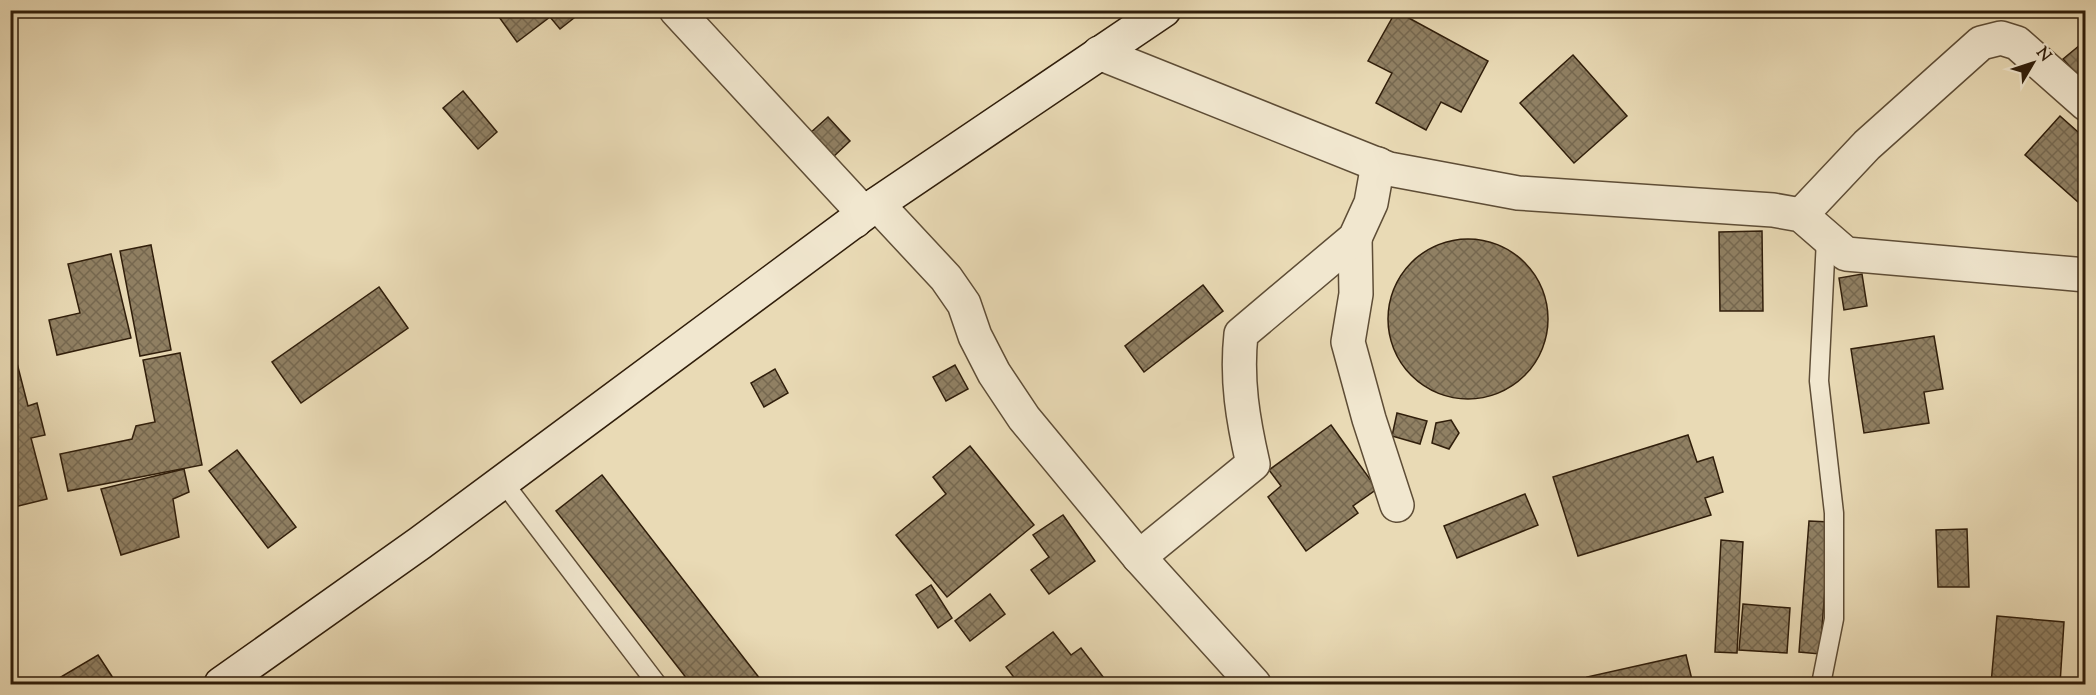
<svg xmlns="http://www.w3.org/2000/svg" width="2096" height="695" viewBox="0 0 2096 695" font-family="'Sorts Mill Goudy',serif">
	<defs>
		<pattern id="building-cross-hatch" width="8" height="8" patternUnits="userSpaceOnUse" patternTransform="scale(1.5)"><rect width="8" height="8" fill="#908063"/><path d="M0 0l8 8M0 8l8-8" fill="none" stroke="#766850"/></pattern>
	</defs>
	<rect width="100%" height="100%" fill="#e9dab5"/>
	<filter id="stains"><feTurbulence type="fractalNoise" baseFrequency=".00333" numOctaves="4"/><feColorMatrix values="0 0 0 0 .2 0 0 0 0 .09 0 0 0 0 .02 0 0 0 .5 -.17"/></filter>
	<radialGradient id="worn" r=".72"><stop offset=".6" stop-color="#630" stop-opacity="0"/><stop offset="1" stop-color="#630" stop-opacity=".3"/></radialGradient>
	<g fill="url(#building-cross-hatch)" stroke="#301e0b" stroke-width="1.5">
		<path d="M494 10H584L560 29 550 17 517 42Z"/>
		<path d="M1396 11 1488 61 1461 112 1441 102 1426 130 1376 103 1392 73 1368 61Z"/>
		<path d="M2086 40V85L2063 59Z"/>
		<path d="M1573 55 1627 116 1574 163 1520 103Z"/>
		<path d="M463 91 497 132 478 149 443 108Z"/>
		<path d="M2060 116 2086 139V209L2025 155Z"/>
		<path d="M828 117 850 141 831 159 809 134Z"/>
		<path d="M1762 231 1763 311H1720L1719 232Z"/>
		<circle cx="1468" cy="319" r="80"/>
		<path d="M151 245 171 350 140 356 120 251Z"/>
		<path d="M111 254 131 338 57 355 49 320 80 313 68 264Z"/>
		<path d="M1862 274 1867 306 1844 310 1839 278Z"/>
		<path d="M1203 285 1223 311 1144 372 1125 346Z"/>
		<path d="M379 287 408 328 301 403 272 362Z"/>
		<path d="M10 336 28 406 37 403 45 435 31 438 47 499 10 508Z"/>
		<path d="M1934 336 1943 389 1924 392 1929 423 1864 433 1851 349Z"/>
		<path d="M180 353 202 465 68 491 60 454 132 439 136 426 155 422 143 360Z"/>
		<path d="M955 365 968 389 946 401 933 377Z"/>
		<path d="M775 369 788 393 764 407 751 383Z"/>
		<path d="M1397 413 1427 421 1420 444 1392 436Z"/>
		<path d="M1451 420 1459 433 1449 449 1432 443 1436 423Z"/>
		<path d="M1331 425 1377 489 1353 506 1358 513 1306 551 1268 497 1281 486 1269 470Z"/>
		<path d="M1688 435 1697 462 1713 457 1723 492 1705 498 1711 515 1578 556 1553 477Z"/>
		<path d="M970 446 1034 525 947 597 896 535 946 494 933 477Z"/>
		<path d="M237 450 296 527 268 548 209 471Z"/>
		<path d="M184 469 189 492 173 499 179 537 121 555 101 489Z"/>
		<path d="M602 475 764 684H691L556 511Z"/>
		<path d="M1525 494 1538 525 1457 558 1444 526Z"/>
		<path d="M1063 515 1095 561 1049 594 1031 570 1049 557 1033 535Z"/>
		<path d="M1809 521 1830 522 1820 654 1799 652Z"/>
		<path d="M1967 529 1969 587H1938L1936 530Z"/>
		<path d="M1721 540 1743 542 1737 653 1715 652Z"/>
		<path d="M931 585 952 618 938 628 916 595Z"/>
		<path d="M990 594 1005 614 970 641 955 621Z"/>
		<path d="M1743 604 1790 608 1787 653 1739 650Z"/>
		<path d="M1997 616 2064 622 2060 684H1991Z"/>
		<path d="M1053 632 1071 655 1081 648 1104 678 1095 684H1019L1006 667Z"/>
		<path d="M98 655 117 684H49Z"/>
		<path d="M1686 655 1693 684H1589L1587 677Z"/>
	</g>
	<g fill="none" stroke-linecap="round" stroke-linejoin="round">
		<defs>
			<g id="lane">
				<path d="M503 482 657 684"/>
				<path d="M1821 684 1834 619V513L1819 381 1826 239"/>
			</g>
			<g id="street">
				<path d="M676 10 860 209 855 221"/>
				<path d="M1099 53 1389 169 1518 193 1773 210 1801 215 1846 254 2086 275"/>
				<path d="M877 204 946 278 964 304 975 336 994 373 1024 418 1139 557 1254 684"/>
				<path d="M1801 215 1867 145 1981 43 2001 38 2017 43 2086 104"/>
				<path d="M1355 238 1356 294 1348 342 1369 419 1397 505"/>
				<path d="M1139 557 1253 464C1243 420 1236 380 1241 334L1355 238 1371 203 1378 164"/>
			</g>
			<path id="secondary" d="M221 684 420 543 877 204 1164 10"/>
		</defs>
		<use href="#lane" stroke="#5e4d36" stroke-width="21"/>
		<use href="#street" stroke="#5e4d36" stroke-width="36"/>
		<use href="#secondary" stroke="#301e0b" stroke-width="36"/>
		<use href="#lane" stroke="#f1e7cf" stroke-width="18"/>
		<use href="#street" stroke="#f1e7cf" stroke-width="33"/>
		<use href="#secondary" stroke="#f1e7cf" stroke-width="33"/>
	</g>
	<rect width="2096" height="695" fill="none" stroke="#e9dab5" stroke-width="36"/>
	<rect x="12" y="12" width="2072" height="671" fill="none" stroke="#301e0b" stroke-width="3"/>
	<rect x="18" y="18" width="2060" height="659" fill="none" stroke="#301e0b" stroke-width="1.5"/>
	<g transform="translate(2033 63) rotate(51)" stroke="#f1e7cf" stroke-width="4.5" paint-order="stroke">
	<path d="M0-4.5L10 22L0 15L-10 22Z" fill="#301e0b"/>
	<text y="-9" font-size="16" font-weight="bold" text-anchor="middle" fill="#301e0b">N</text>
	</g>
	<rect width="100%" height="100%" filter="url(#stains)"/>
	<rect width="100%" height="100%" fill="url(#worn)"/>
</svg>
